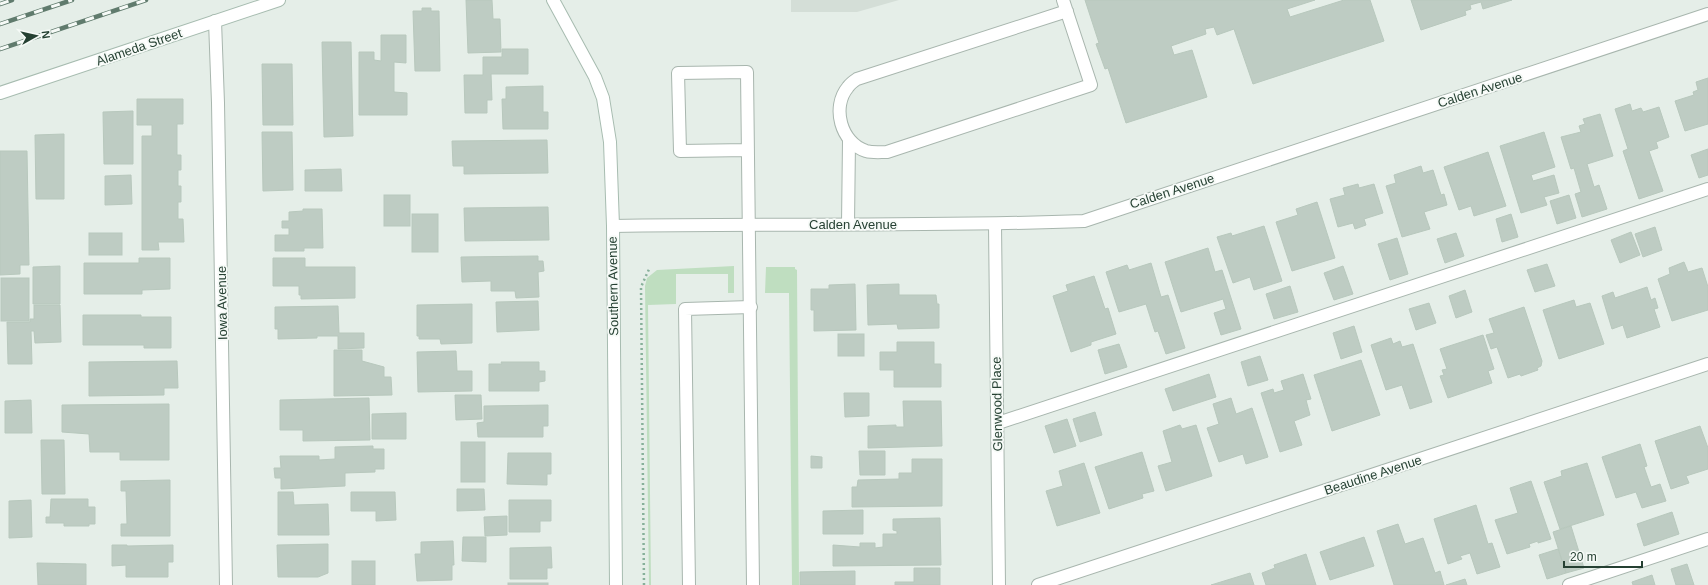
<svg xmlns="http://www.w3.org/2000/svg" width="1708" height="585" viewBox="0 0 1708 585" font-family="Helvetica,sans-serif">
	<rect width="100%" height="100%" fill="#e5eee8"/>
	<path fill="#d4ded7" d="M791 0H899L857 12H791Z"/>
	<g fill="#bfdec0">
		<path d="M734 266V293H728V274H676V304L648 305 651 585H649L645 286 647 278 657 270Z"/>
		<path d="M766 267H795V269L797 270 799 585H792L789 293H765Z"/>
	</g>
	<g fill="#beccc3" stroke="#b8c8bd">
		<path d="M466 0H492L493 19H500L501 52 468 53Z"/>
		<path d="M1085 0H1315L1287 9 1290 17 1344 0H1370L1384 41 1253 84 1234 29 1217 35 1214 27 1205 29 1206 34 1171 46 1174 55 1192 50 1207 97 1126 123 1108 68 1105 69 1096 44 1099 43Z"/>
		<path d="M1411 0H1512L1483 9 1481 2 1470 5 1471 9 1465 11 1466 15 1421 30Z"/>
		<path d="M422 8H431V11H439L440 71H415L413 11H422Z"/>
		<path d="M381 35H406V63L394 62V92L407 93V115H359V52H374V60L381 61Z"/>
		<path d="M322 42H351L353 136 324 137Z"/>
		<path d="M502 49H528V74H491L492 100H487V113H465L464 75H483V57H502Z"/>
		<path d="M262 64H292L293 125H263Z"/>
		<path d="M1708 78V124L1685 131 1675 101 1694 95 1693 92 1698 90 1696 82Z"/>
		<path d="M543 86V112H548V129H503L502 99H506V87Z"/>
		<path d="M137 99H183V124H177V155H181V170H178V186H181V202H178V219H183L184 242H158L159 250H142V136H152V125H137Z"/>
		<path d="M1630 104 1632 111 1641 108 1643 112 1659 107 1669 137 1656 142 1658 148 1649 151 1663 191 1639 199 1623 151 1628 149 1615 109Z"/>
		<path d="M133 111V164H104L103 112Z"/>
		<path d="M1600 114 1613 156 1587 164 1594 187 1599 185 1607 209 1582 217 1575 194 1581 192 1574 168 1571 169 1561 137 1581 132 1579 126 1585 124 1583 119Z"/>
		<path d="M262 132H292L293 190 263 191Z"/>
		<path d="M1544 132 1555 167 1531 175 1533 181 1554 175 1559 193 1544 197 1547 205 1521 213 1500 146Z"/>
		<path d="M64 134V199H36L35 135Z"/>
		<path d="M547 140 548 173 464 174V166H453L452 141Z"/>
		<path d="M1708 149V175L1699 178 1691 155Z"/>
		<path d="M0 151H27L29 265H20V274L0 275Z"/>
		<path d="M1488 152 1506 206 1474 216 1471 206 1459 210 1444 167Z"/>
		<path d="M1421 166 1423 173 1433 170 1441 195 1444 194 1447 205 1424 212 1430 229 1402 237 1386 186 1396 183 1394 175Z"/>
		<path d="M341 169 342 191H305V170Z"/>
		<path d="M131 175 132 204 105 205V176Z"/>
		<path d="M1358 184 1359 188 1374 184 1383 213 1364 219 1366 225 1355 229 1353 223 1338 227 1330 199 1345 195 1343 188Z"/>
		<rect x="384" y="195" width="26" height="31"/>
		<path d="M1569 195 1576 218 1557 224 1550 201Z"/>
		<path d="M1317 202 1335 258 1292 271 1276 222 1298 215 1296 209Z"/>
		<path d="M548 207 549 240 465 241 464 208Z"/>
		<path d="M303 209H322L323 248H304V251H275V235H289V228H282V221H289V212L303 211Z"/>
		<rect x="412" y="214" width="26" height="38"/>
		<path d="M1511 214 1518 237 1502 242 1496 219Z"/>
		<path d="M1264 226 1282 281 1254 290 1250 277 1233 283 1217 237 1231 233 1232 236Z"/>
		<path d="M1655 227 1662 250 1643 257 1635 234Z"/>
		<path d="M1631 232 1640 255 1620 263 1611 240Z"/>
		<rect x="89" y="233" width="33" height="22"/>
		<path d="M1456 233 1464 256 1445 263 1437 239Z"/>
		<path d="M1397 238 1408 274 1390 280 1378 244Z"/>
		<path d="M1208 248 1215 272 1222 270 1241 329 1221 335 1214 313 1226 309 1223 299 1181 312 1165 262Z"/>
		<path d="M538 256V261H543L544 271 538 272 539 297 516 298 515 291H491V281L462 282 461 257Z"/>
		<path d="M139 258H170V289L142 290V294H84V263H139Z"/>
		<path d="M273 258H305V267H355V298L301 299V295H299V286H273Z"/>
		<path d="M1684 262 1688 272 1702 268 1708 287V310L1672 321 1658 279 1670 274 1669 268Z"/>
		<path d="M1151 263 1161 297 1168 295 1185 348 1166 354 1158 331 1155 332 1146 304 1119 312 1106 272 1127 265 1129 270Z"/>
		<path d="M1547 264 1555 286 1535 292 1527 270Z"/>
		<path d="M60 266V304H33V267Z"/>
		<path d="M1343 266 1353 294 1334 300 1324 273Z"/>
		<path d="M1094 276 1105 309 1108 308 1116 334 1091 342V345L1071 352 1053 296 1068 291 1066 285Z"/>
		<rect x="1" y="278" width="28" height="43"/>
		<path d="M855 284 856 330 814 331V310H811V289H829V285Z"/>
		<path d="M899 284V295H936L937 304H939V328L898 329 897 324 868 325 867 285Z"/>
		<path d="M1290 286 1298 312 1274 319 1266 294Z"/>
		<path d="M1647 287 1651 300 1655 298 1658 308 1654 309 1660 327 1627 338 1623 325 1612 329 1602 296 1613 292 1615 298Z"/>
		<path d="M1465 290 1472 312 1456 318 1449 296Z"/>
		<path d="M1574 300 1576 307 1590 303 1604 344 1559 359 1543 310Z"/>
		<path d="M538 301 539 330 497 332 496 302Z"/>
		<path d="M1429 303 1436 323 1416 330 1409 309Z"/>
		<path d="M472 304V343L441 344 440 339H419V336H417V305Z"/>
		<path d="M34 305H60L61 342 35 343 34 331H31L32 364H8L7 322H30V319H34Z"/>
		<path d="M338 306 339 333H364V348L338 349V336H317V338L278 339V329H275V307Z"/>
		<path d="M1524 307 1542 361 1541 366 1537 368 1538 370 1521 376 1520 374 1508 378 1497 347 1491 349 1486 335 1494 333 1489 319Z"/>
		<path d="M83 315H141V317H171V348H144V345H83Z"/>
		<path d="M1354 326 1362 352 1341 359 1333 333Z"/>
		<rect x="838" y="334" width="26" height="22"/>
		<path d="M1483 335 1494 369 1488 371 1492 383 1448 398 1440 376 1444 375 1442 370 1447 369 1440 349Z"/>
		<path d="M1391 338 1393 344 1400 341 1402 347 1413 344 1432 402 1410 409 1402 385 1386 390 1371 345Z"/>
		<path d="M897 342H934V364H941V387H894V370H880V352H897Z"/>
		<path d="M1119 344 1127 367 1105 374 1098 350Z"/>
		<path d="M334 350H362V361L384 367V377H391L392 395 334 396Z"/>
		<path d="M456 351 457 371H472V391L418 392 417 352Z"/>
		<path d="M1260 356 1268 380 1248 386 1241 362Z"/>
		<path d="M1361 360 1380 415 1332 431 1314 375Z"/>
		<path d="M177 361 178 388H164V395L89 396V362Z"/>
		<path d="M501 362H539V371H545V381L539 382V391H489V364H502Z"/>
		<path d="M1209 374 1216 397 1173 411 1165 389Z"/>
		<path d="M1303 374 1311 399 1306 400 1310 415 1294 421 1302 445 1280 452 1261 393 1273 389 1274 393 1284 390 1281 381Z"/>
		<path d="M844 393H869V416L845 417Z"/>
		<path d="M455 395H481L482 419 456 420Z"/>
		<path d="M369 398 370 440 303 441V430H280V400Z"/>
		<path d="M1231 398 1236 414 1252 408 1268 457 1246 464 1243 454 1219 462 1207 428 1219 424 1213 404Z"/>
		<path d="M31 400 32 433H5V401Z"/>
		<path d="M903 401H941L942 446 868 448V426L896 425V427H904Z"/>
		<path d="M169 404V460H120V452H90L89 434 62 432V405Z"/>
		<path d="M548 405V426H543V437H478L477 423 484 422V406Z"/>
		<path d="M1095 412 1102 435 1080 442 1073 419Z"/>
		<path d="M406 413V439H372V414Z"/>
		<path d="M1067 419 1076 446 1054 453 1045 426Z"/>
		<path d="M1180 425 1182 429 1196 425 1212 476 1166 491 1158 466 1172 462 1163 431Z"/>
		<path d="M1700 426 1708 448V469L1686 476 1689 483 1671 489 1655 441Z"/>
		<path d="M41 440H64L65 494H42Z"/>
		<rect x="461" y="442" width="24" height="40"/>
		<path d="M1640 444 1647 466 1644 467 1651 487 1660 484 1666 501 1642 508 1636 492 1616 498 1602 457Z"/>
		<path d="M373 446V449H384V469H375V472L345 473V486L281 489V478H275L274 468H281L280 456H319V460L335 459V447Z"/>
		<path d="M859 451H885V475H860Z"/>
		<path d="M1142 452 1154 491 1142 494 1143 498 1109 509 1095 467Z"/>
		<path d="M508 453H551V474H547V485L507 484Z"/>
		<path d="M811 456 822 457V468H811Z"/>
		<path d="M912 459H942V506L852 507V487H857L858 480 899 479V473H912Z"/>
		<path d="M1084 463 1100 513 1057 526 1046 491 1063 486 1059 471Z"/>
		<path d="M1587 463 1604 515 1560 529 1544 482 1562 476 1561 471Z"/>
		<path d="M170 480V536H121V524H127L126 491H121V481Z"/>
		<path d="M1531 481 1551 539 1538 543V541L1529 544 1530 547 1507 554 1495 520 1518 513 1510 488Z"/>
		<path d="M457 489H484L485 510 457 511Z"/>
		<path d="M278 492H293L294 505 328 504 329 535H278Z"/>
		<path d="M351 492H395L396 520 376 521V511H351Z"/>
		<path d="M51 499H88V507H95V524H89V526H64V523H46V517H50Z"/>
		<path d="M31 500 32 537 9 538V501Z"/>
		<path d="M509 500H551V521H540V532H509Z"/>
		<path d="M1476 505 1488 544 1492 543 1500 567 1477 574 1470 553 1460 556 1462 559 1448 564 1434 519Z"/>
		<path d="M863 510V534H823V511Z"/>
		<path d="M1672 512 1679 534 1644 546 1637 524Z"/>
		<path d="M507 516V535L485 536 484 517Z"/>
		<path d="M940 518 941 565 833 566V545L860 547V543H875V548L883 547V534H897V531L893 530V519Z"/>
		<path d="M1398 524 1405 544 1423 538 1435 573 1440 571 1444 585H1394L1377 531Z"/>
		<path d="M1571 526 1584 568 1566 573 1553 532Z"/>
		<path d="M463 537H486V562L462 561Z"/>
		<path d="M1364 537 1374 566 1330 580 1320 552Z"/>
		<path d="M453 541 454 565H452V580L417 581 415 554H421V542Z"/>
		<path d="M328 544V573L318 577H278L277 545Z"/>
		<path d="M112 545H127V546L173 545V562H168V577H126V565L112 566Z"/>
		<path d="M551 547 552 568H547V579H510V548Z"/>
		<path d="M1558 549 1566 573 1547 579 1539 555Z"/>
		<path d="M1306 554 1316 585H1266L1262 573 1275 568 1274 565Z"/>
		<rect x="352" y="561" width="23" height="24"/>
		<path d="M37 563 86 564V585H38Z"/>
		<path d="M1687 564 1694 585H1676L1671 569Z"/>
		<path d="M914 568H940V585H895V582H914Z"/>
		<path d="M855 571V585H800V572Z"/>
		<path d="M1250 573 1254 585H1211Z"/>
		<path d="M1652 575 1655 585H1633L1632 582Z"/>
		<path d="M1465 579 1467 585H1446Z"/>
		<rect x="508" y="583" width="40" height="2"/>
	</g>
	<g fill="none" stroke-linecap="round" stroke-linejoin="round">
		<defs>
			<g id="lane">
				<path d="M1063 0 1091 85 887 152C880 152 873 153 866 151 841 143 831 107 848 87 850 84 854 81 857 79L1067 11"/>
				<path d="M748 150 680 151 678 73 747 72C750 243 752 414 753 585"/>
				<path d="M848 224 849 141"/>
				<path d="M998 423 1708 189"/>
				<path d="M689 585 685 309 751 307"/>
				<path d="M1569 585 1708 539"/>
			</g>
			<g id="street">
				<path d="M215 21 218 103 226 585"/>
				<path d="M995 224 999 585"/>
				<path d="M613 226C770 223 927 227 1084 221L1708 14"/>
				<path d="M1038 585 1708 364"/>
			</g>
			<g id="secondary">
				<path d="M553 0 595 77 603 98 610 142 613 226 616 585"/>
				<path d="M0 93 279 0"/>
			</g>
		</defs>
		<use href="#lane" stroke="#a8b6ae" stroke-width="14"/>
		<use href="#street" stroke="#a8b6ae" stroke-width="14"/>
		<use href="#secondary" stroke="#a7bcb0" stroke-width="14"/>
		<path stroke="#87b09a" stroke-width="2.5" stroke-dasharray="2 3" stroke-linecap="butt" d="M644 585 641 287 650 267"/>
		<use href="#lane" stroke="#fff" stroke-width="12"/>
		<use href="#street" stroke="#fff" stroke-width="12"/>
		<use href="#secondary" stroke="#fff" stroke-width="12"/>
		<defs>
			<g id="rail">
				<path d="M0 4 12 0"/>
				<path d="M0 24 72 0"/>
				<path d="M0 49 146 0"/>
			</g>
		</defs>
		<use href="#rail" stroke="#607b6d" stroke-width="4.5"/>
		<use href="#rail" stroke="#f6faf7" stroke-width="3" stroke-dasharray="9" stroke-linecap="butt"/>
	</g>
	<g text-anchor="middle" dominant-baseline="central" stroke-width="3.5" stroke-linejoin="round" paint-order="stroke">
		<g font-size="13" fill="#254032" stroke="#f6faf7">
			<text transform="translate(139 47) rotate(-19)">Alameda Street</text>
			<text transform="translate(1480 90) rotate(-18)">Calden Avenue</text>
			<text transform="translate(1172 191) rotate(-18)">Calden Avenue</text>
			<text x="853" y="224">Calden Avenue</text>
			<text transform="translate(613 286) rotate(-91)">Southern Avenue</text>
			<text transform="translate(222 303) rotate(-91)">Iowa Avenue</text>
			<text transform="translate(997 404) rotate(-91)">Glenwood Place</text>
			<text transform="translate(1373 475) rotate(-18)">Beaudine Avenue</text>
		</g>
	</g>
	<g transform="translate(36 36) rotate(82)" stroke="#f6faf7" stroke-width="3" paint-order="stroke">
	<path d="M0-3L7 15L0 10L-7 15Z" fill="#254032"/>
	<text y="-6" font-size="11" font-weight="bold" text-anchor="middle" fill="#254032">N</text>
	</g>
	<path d="M1564 561v6h78v-6" fill="none" stroke="#254032" stroke-width="2"/>
	<text x="1570" y="561" font-size="12" fill="#254032" stroke="#f6faf7" stroke-width="3" paint-order="stroke">20 m</text>
</svg>
